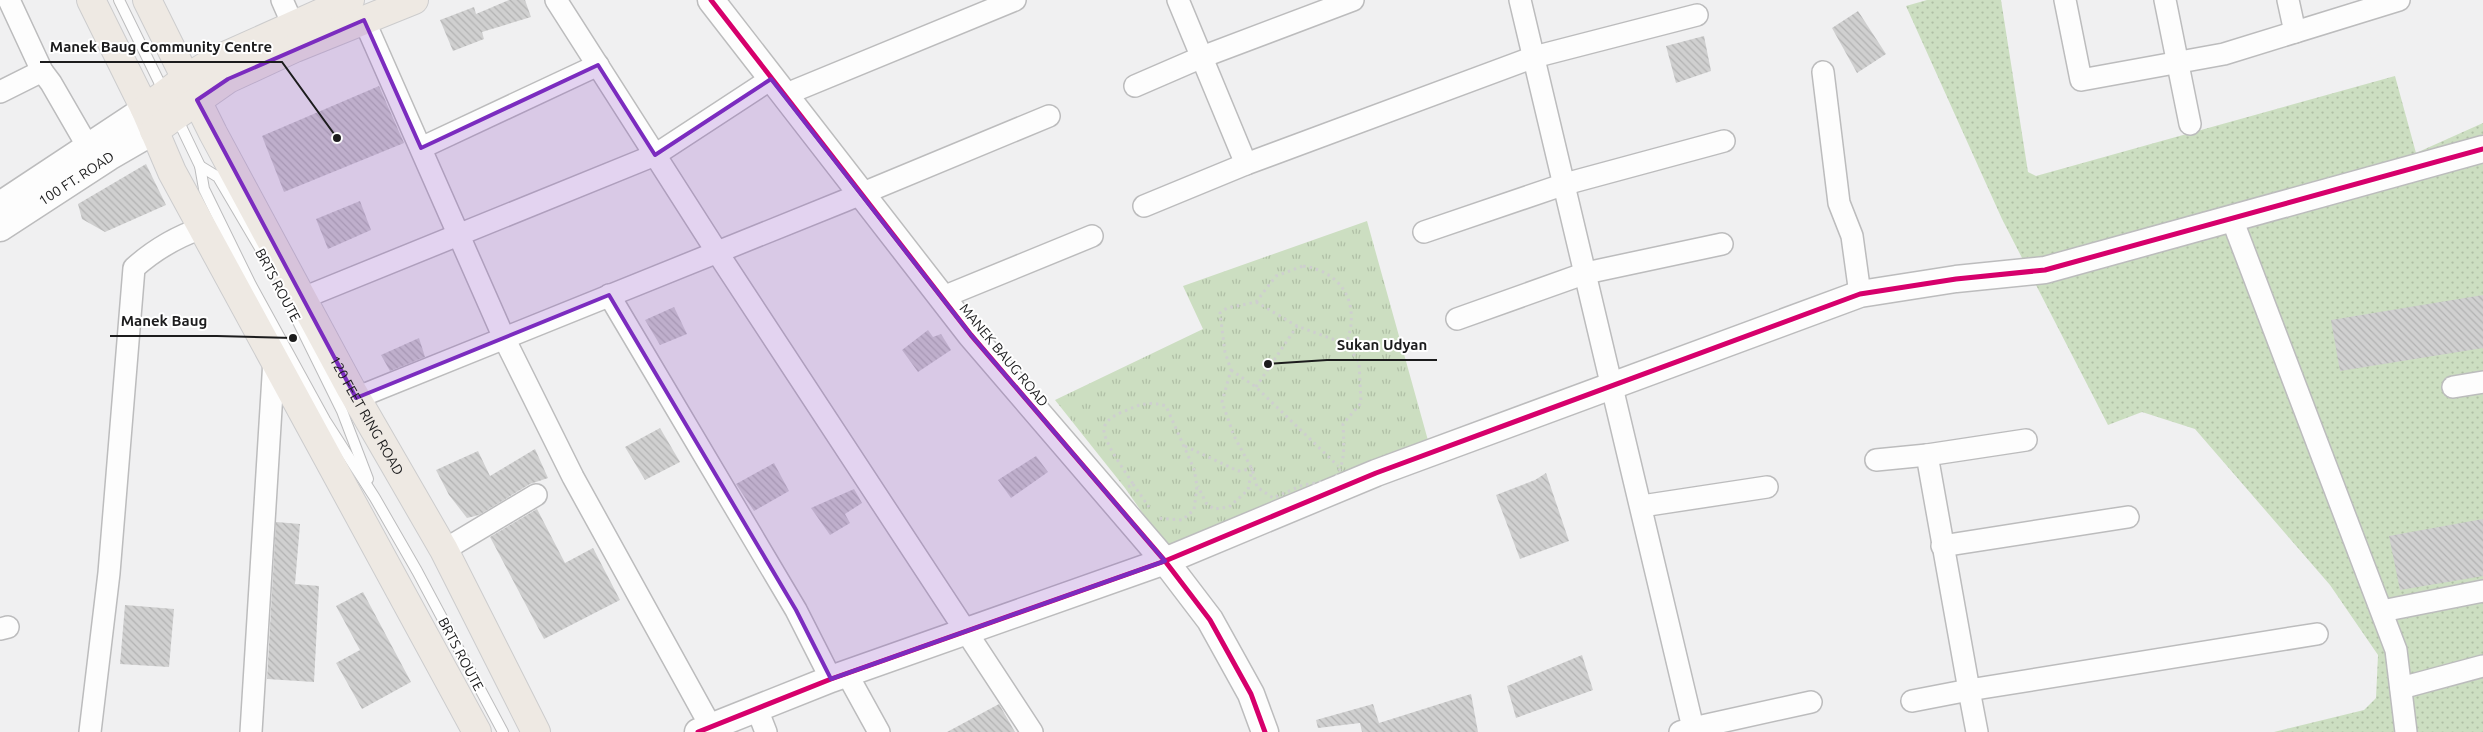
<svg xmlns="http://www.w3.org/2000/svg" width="2483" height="732" viewBox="0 0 2483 732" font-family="Ubuntu,sans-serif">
	<defs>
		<pattern id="grass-dots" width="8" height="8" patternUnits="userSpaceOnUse" patternTransform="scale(1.25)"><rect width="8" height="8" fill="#ccdec1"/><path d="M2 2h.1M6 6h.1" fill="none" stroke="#afbea5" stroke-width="1.8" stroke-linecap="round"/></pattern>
		<pattern id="park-tufts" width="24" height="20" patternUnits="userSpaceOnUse" patternTransform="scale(1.25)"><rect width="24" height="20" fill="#ccdec1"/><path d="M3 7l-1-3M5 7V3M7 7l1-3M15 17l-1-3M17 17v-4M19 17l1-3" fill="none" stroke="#afbea5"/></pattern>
		<pattern id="building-back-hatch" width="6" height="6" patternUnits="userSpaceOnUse" patternTransform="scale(1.25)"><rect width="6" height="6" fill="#d0d0d0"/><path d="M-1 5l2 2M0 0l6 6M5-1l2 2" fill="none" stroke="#b2b2b2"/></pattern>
	</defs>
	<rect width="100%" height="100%" fill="#f0f0f1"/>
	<path fill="url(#grass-dots)" d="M1927 0H2001L2028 172 2036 176 2395 76 2416 153 2483 123V732H2274L2364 710 2376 698 2378 655 2330 585 2195 429 2142 412 2108 425 2002 219 1906 6Z"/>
	<path fill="url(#park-tufts)" d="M1367 221 1429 444 1169 551 1125 488 1055 400 1203 329 1183 286Z"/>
	<g fill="url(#building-back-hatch)">
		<path d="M509 0H525L531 17 482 32 484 39 453 51 440 20 474 7 476 14Z"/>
		<path d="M1858 11 1886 54 1857 73 1832 28Z"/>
		<path d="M1704 36 1711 71 1676 83 1666 46Z"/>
		<path d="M379 86 404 143 284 192 262 136Z"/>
		<path d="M146 164 166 205 105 232 82 219 78 204Z"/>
		<path d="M360 201 371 230 328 249 316 219Z"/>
		<path d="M2483 295V348L2340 371 2331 320Z"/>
		<path d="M674 307 687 334 660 345 645 320Z"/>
		<path d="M928 330 933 337 941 334 951 350 918 372 902 350Z"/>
		<path d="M419 338 425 357 390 371 381 355Z"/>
		<path d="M660 428 680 462 645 480 625 447Z"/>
		<path d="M535 449 548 478 530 484 479 515 467 518 449 495 436 470 478 451 490 476Z"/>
		<path d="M1036 456 1048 472 1011 498 998 480Z"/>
		<path d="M774 463 789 491 754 511 736 484Z"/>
		<path d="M1546 473 1569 541 1520 559 1496 495 1535 480Z"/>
		<path d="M854 489 862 503 845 514 850 523 830 535 811 508Z"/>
		<path d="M537 509 565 563 593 548 620 600 544 639 490 537Z"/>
		<path d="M2483 519V576L2400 590 2389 536Z"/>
		<path d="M276 522 300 524 295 584 319 586 314 682 267 679Z"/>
		<path d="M363 592 411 682 362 709 336 663 360 650 336 606Z"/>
		<path d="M125 605 174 609 169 667 120 664Z"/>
		<path d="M1582 655 1593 690 1516 718 1507 686Z"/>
		<path d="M1471 694 1478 732H1362L1360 723 1318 728 1316 720 1373 704 1379 723Z"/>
		<path d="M999 704 1015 732H947Z"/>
	</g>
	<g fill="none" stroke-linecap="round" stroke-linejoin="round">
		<defs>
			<g id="service">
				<path d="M119 0 164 92"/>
				<path d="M176 116 200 166 204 189 251 285 325 420 375 498 417 571 503 732"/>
				<path d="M200 166 218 177 264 255"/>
				<path d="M279 283 342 411 368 479"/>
			</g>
			<g id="minor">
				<path d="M9 0 42 71 51 83 88 147"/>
				<path d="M282 0 293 25"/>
				<path d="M556 0 717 252 1032 732"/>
				<path d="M1178 0 1246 164"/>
				<path d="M1520 0 1693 728 1680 732"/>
				<path d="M2065 0 2081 80 2224 54 2399 0"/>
				<path d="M2165 0 2190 124"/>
				<path d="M2288 0 2295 32"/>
				<path d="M364 20 504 338 573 477 711 727"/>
				<path d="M1823 72 1839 203 1852 236 1860 294"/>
				<path d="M1135 86 1202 57 1353 0"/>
				<path d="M0 92 42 71"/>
				<path d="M784 95 1015 0"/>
				<path d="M421 148 598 65"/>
				<path d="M1144 206 1246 164 1534 57 1697 15"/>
				<path d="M2232 219 2396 650 2406 732"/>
				<path d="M1424 232 1565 184 1724 141"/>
				<path d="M609 295 796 610 831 679"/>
				<path d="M943 297 1092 236"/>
				<path d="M303 298 655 155 771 79"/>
				<path d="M1457 319 1586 273 1722 244"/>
				<path d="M2453 387 2483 382"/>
				<path d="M356 398 844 201 1049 116"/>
				<path d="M2026 440 1927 455 1969 690 2317 634"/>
				<path d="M1876 460 1927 455"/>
				<path d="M1642 506 1767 487"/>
				<path d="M1942 546 2128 517"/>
				<path d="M444 550 536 495"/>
				<path d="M2382 611 2483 591"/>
				<path d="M0 629 8 627"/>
				<path d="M847 674 879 732"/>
				<path d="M2401 688 2483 666"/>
				<path d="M1912 701 1969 690 1977 732"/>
				<path d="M757 709 766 732"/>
				<path d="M1693 728 1811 702"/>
				<path d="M90 732 109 573 134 268C155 249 176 237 202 228"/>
				<path d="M251 732 274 360"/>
			</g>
			<g id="tertiary">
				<path d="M711 0 971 335 1165 561 1210 620 1251 694 1265 732"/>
				<path d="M0 205 145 109"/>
				<path id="s1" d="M0 228 109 157 154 131"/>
				<path d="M698 732 831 679 1165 561 1376 473 1860 294 1956 279 2045 270 2483 149"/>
			</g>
			<g id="primary">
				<path d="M91 0 145 109 172 172 477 732"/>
				<path id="s2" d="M147 0 213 133 351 389 444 550 536 732"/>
				<path d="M145 109 185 79 216 60 350 0"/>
				<path d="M154 131 228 79 295 48 414 0"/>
			</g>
		</defs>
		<use href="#service" stroke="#bcbcbd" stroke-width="12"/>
		<use href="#minor" stroke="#bcbcbd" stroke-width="24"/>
		<use href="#tertiary" stroke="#bcbcbd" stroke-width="29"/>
		<use href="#primary" stroke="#cccccd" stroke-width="30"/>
		<g stroke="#cecfcf" stroke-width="3" stroke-dasharray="2.5 4" stroke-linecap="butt">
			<path d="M1303 266C1344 272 1361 306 1346 344L1359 362 1361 403 1343 424C1344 445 1346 463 1334 480L1303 485 1273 498 1257 487 1252 469 1234 436 1222 402 1231 370 1225 352 1220 313 1227 308 1256 302 1276 276Z"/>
			<path d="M1256 302 1297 326 1346 344"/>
			<path d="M1231 370 1256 387 1338 466"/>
			<path d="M1256 387 1297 326"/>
			<path d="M1185 446 1238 471 1252 469 1248 490 1229 507 1214 509 1206 503 1198 486"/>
			<path d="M1133 484 1149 507"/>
			<path d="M1128 487 1133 484C1126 472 1102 441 1104 428 1106 419 1117 414 1125 411 1140 404 1150 401 1166 406L1194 469 1197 486 1194 510 1182 520 1157 518"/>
		</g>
		<use href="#service" stroke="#fdfdfd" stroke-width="10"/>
		<use href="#minor" stroke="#fdfdfd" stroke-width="21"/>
		<use href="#tertiary" stroke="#fdfdfd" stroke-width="26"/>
		<use href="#primary" stroke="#eee9e3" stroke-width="28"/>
		<defs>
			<g id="cycleway">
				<path d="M711 0 971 335 1165 561 1210 620 1251 694 1265 732"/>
				<path d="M698 732 831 679 1165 561 1376 473 1860 294 1956 279 2045 270 2483 149"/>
			</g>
		</defs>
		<use href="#cycleway" stroke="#fff" stroke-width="8"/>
		<use href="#cycleway" stroke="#d6006c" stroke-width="5"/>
	</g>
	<path fill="#7b2cbf" fill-opacity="0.2" stroke="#7b2cbf" stroke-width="4" stroke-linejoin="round" d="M364 20 421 148 598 65 655 155 771 79 971 335 1165 561 831 679 796 610 609 295 356 398 197 100 228 79Z"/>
	<g text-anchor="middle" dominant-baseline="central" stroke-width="4" stroke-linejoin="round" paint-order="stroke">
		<g font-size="14" fill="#1c1c1d" stroke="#fff">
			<text stroke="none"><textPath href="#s1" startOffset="91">100 FT. ROAD</textPath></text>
			<text transform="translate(278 285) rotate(62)">BRTS ROUTE</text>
			<text transform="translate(1004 355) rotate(50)">MANEK BAUG ROAD</text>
			<text stroke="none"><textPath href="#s2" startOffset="470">120 FEET RING ROAD</textPath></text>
			<text transform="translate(461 654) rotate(62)">BRTS ROUTE</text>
		</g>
	</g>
	<path fill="none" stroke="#1c1c1d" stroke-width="2" d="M337 138L282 62H40M293 338L217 336H110M1268 364L1327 360H1437"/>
	<g fill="#1c1c1d" stroke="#fff" stroke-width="2">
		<circle cx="337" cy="138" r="5"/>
		<circle cx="293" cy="338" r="5"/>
		<circle cx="1268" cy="364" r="5"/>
	</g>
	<g font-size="15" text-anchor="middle" font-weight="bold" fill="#1c1c1d" stroke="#fff" stroke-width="4" stroke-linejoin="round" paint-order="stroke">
		<text x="161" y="52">Manek Baug Community Centre</text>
		<text x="164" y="326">Manek Baug</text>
		<text x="1382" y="350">Sukan Udyan</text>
	</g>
</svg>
